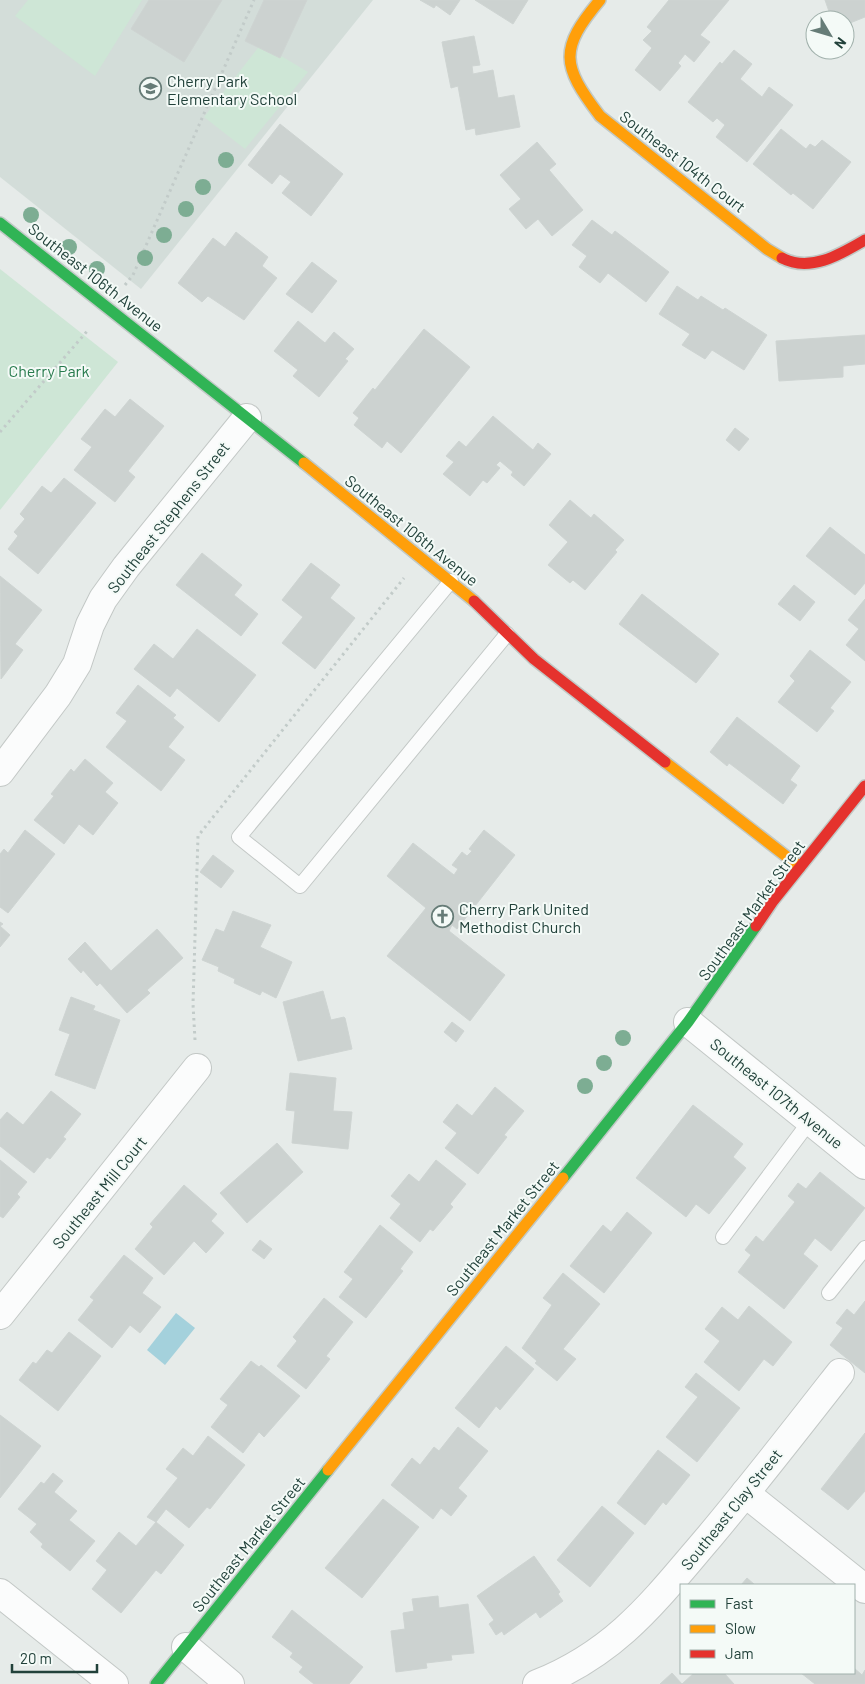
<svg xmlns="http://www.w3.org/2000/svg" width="865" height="1684" viewBox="0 0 865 1684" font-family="Barlow,sans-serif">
	<rect width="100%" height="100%" fill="#e6ebe9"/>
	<path fill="#d3ddd9" d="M0 0H373L141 289 0 177Z"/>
	<g fill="#cee6d6">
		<path d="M28 0H142L95 76 15 16Z"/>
		<path d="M261 44 308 72 245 149 204 117Z"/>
		<path d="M0 269 118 362 0 510Z"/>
	</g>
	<path fill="#a4d1dc" d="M176 1313 195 1328 165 1365 147 1350Z"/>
	<g fill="#ccd2d0" stroke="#ced4d2">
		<path d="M149 0H222L184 62 131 29Z"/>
		<path d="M264 0H307L280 58 245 41Z"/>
		<path d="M420 0H460L450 15 436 5 434 8Z"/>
		<path d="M475 0H528L513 24Z"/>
		<path d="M669 0H729L700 35 710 42 694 62 685 54 678 63 681 66 660 91 635 70 652 48 643 40 652 31 647 27Z"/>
		<path d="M825 0H865V17L845 25V20H832Z"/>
		<path d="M474 36 480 65 472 66 473 74 493 70 498 98 514 95 520 127 476 135 475 128 466 130 458 86 451 88 442 42Z"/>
		<path d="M734 50 752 64 740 79 762 97 769 87 793 105 747 162 716 137 725 125 717 118 713 122 688 102 720 62 722 64Z"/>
		<path d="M280 124 343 174 311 216 282 193 291 182 280 174 272 184 248 165Z"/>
		<path d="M781 129 806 149 810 144 815 147 822 140 851 162 813 209 793 193 791 195 753 164Z"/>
		<path d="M537 142 556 164 549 170 583 210 552 236 538 219 526 229 509 209 521 199 500 175Z"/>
		<path d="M592 220 612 235 615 231 669 272 646 302 608 273 600 283 579 267 587 256 572 245Z"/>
		<path d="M236 232 268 257 262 266 277 278 244 320 208 296 202 302 178 283 213 238 225 247Z"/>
		<path d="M312 262 337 281 312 313 286 294Z"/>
		<path d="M677 286 698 300 701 296 723 310 725 308 767 335 744 370 712 350 705 359 682 345 690 334 659 314Z"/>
		<path d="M298 321 325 343 334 332 354 349 345 359 348 361 319 397 293 376 298 370 274 351Z"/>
		<path d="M424 329 470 367 401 453 387 441 382 448 354 425 359 418 353 413 373 388 375 390Z"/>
		<path d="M865 335V364L843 366V377L779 381 776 341Z"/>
		<path d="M130 399 164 426 128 471 135 477 115 502 74 470 92 447 81 439 105 409 115 417Z"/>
		<path d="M493 416 533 450 538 443 551 454 524 486 511 475 513 472 500 461 496 465 500 468 487 483 483 480 470 496 443 474 454 462 446 456 459 441 466 447Z"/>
		<path d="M735 428 749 439 739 451 726 440Z"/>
		<path d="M64 478 96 503 38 574 8 549 18 536 14 532 25 519 20 514 42 486 51 493Z"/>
		<path d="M570 500 591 518 594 514 624 540 615 550 617 552 585 590 573 580 570 583 548 565 568 542 549 525Z"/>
		<path d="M830 527 865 555V583L855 595 806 556Z"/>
		<path d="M202 553 242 585 234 595 258 614 241 636 176 585Z"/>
		<path d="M311 563 340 585 330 598 355 618 315 669 282 643 303 617 282 600Z"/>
		<path d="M0 576 42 610 15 644 23 650 1 679Z"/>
		<path d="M794 585 815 602 800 621 778 604Z"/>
		<path d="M642 594 719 654 696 683 619 624Z"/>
		<path d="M865 599V661L846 645 859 629 848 620Z"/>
		<path d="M197 629 256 675 219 722 177 688 170 697 134 669 154 644 173 659Z"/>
		<path d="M810 650 851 682 830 708 834 711 817 732 778 702 795 681 790 676Z"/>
		<path d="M138 685 176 715 173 718 184 727 168 747 185 760 161 791 106 747 127 721 116 713Z"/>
		<path d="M737 717 800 766 790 780 797 785 783 804 729 763 727 766 710 752Z"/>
		<path d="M85 759 113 783 105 792 118 803 93 835 79 824 64 844 34 820 54 796 51 794 71 769 74 772Z"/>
		<path d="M25 830 55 854 8 913 0 907V854L4 849 8 853Z"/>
		<path d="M484 830 515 855 457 929 452 925 449 931 505 975 470 1021 387 956 426 908 387 876 413 843 454 875 458 869 452 865 462 852 467 856 472 851 469 849Z"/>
		<path d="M213 855 234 871 221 888 200 872Z"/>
		<path d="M233 911 271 925 260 947 292 962 276 998 262 991 260 995 234 983 235 979 218 971 219 967 202 960 216 929 224 932Z"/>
		<path d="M0 922 3 924 0 926 10 935 0 947Z"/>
		<path d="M157 929 183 958 147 990 150 993 127 1013 100 983 97 986 83 970 81 973 68 959 85 942 111 971Z"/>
		<path d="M323 991 331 1020 344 1017 345 1018 352 1049 298 1061 283 1002Z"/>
		<path d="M71 997 95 1006 93 1010 120 1020 95 1089 55 1075 70 1034 59 1030Z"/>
		<path d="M452 1022 464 1031 456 1042 444 1032Z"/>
		<path d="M290 1073 336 1078 333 1111 352 1112 348 1149 292 1143 295 1111 286 1110Z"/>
		<path d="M495 1087 524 1111 504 1135 507 1137 478 1174 445 1148 457 1133 443 1122 457 1104 472 1116Z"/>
		<path d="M51 1091 81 1114 63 1137 66 1139 50 1159 47 1157 34 1173 0 1146V1120L7 1112 23 1125Z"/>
		<path d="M693 1105 743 1144 733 1157 746 1168 709 1214 696 1204 686 1217 636 1178Z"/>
		<path d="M277 1143 303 1172 247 1223 220 1193Z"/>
		<path d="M0 1160 27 1182 17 1194 20 1197 3 1218 0 1216Z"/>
		<path d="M436 1160 466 1184 450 1204 453 1207 433 1231 430 1229 420 1242 390 1218 401 1204 391 1196 409 1174 419 1182Z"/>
		<path d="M820 1172 865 1208 831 1251 815 1238 803 1254 818 1266 784 1309 738 1272 751 1255 745 1250 756 1236 763 1242 795 1202 788 1196 798 1183 806 1189Z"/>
		<path d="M184 1185 217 1214 211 1221 224 1233 206 1253 194 1241 164 1275 135 1249 153 1227 150 1224Z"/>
		<path d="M627 1212 652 1233 604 1293 570 1266 603 1225 611 1232Z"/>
		<path d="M380 1225 413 1252 400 1269 403 1271 366 1318 339 1297 353 1279 344 1272Z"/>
		<path d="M260 1240 272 1249 264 1259 252 1250Z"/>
		<path d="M124 1255 153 1278 142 1293 161 1307 140 1333 130 1325 112 1348 78 1320 94 1300 90 1297Z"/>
		<path d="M563 1273 600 1304 563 1349 576 1359 557 1381 535 1363 537 1361 522 1348 552 1305 543 1298Z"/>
		<path d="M324 1298 353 1322 326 1356 330 1359 306 1389 277 1366 297 1341 293 1337Z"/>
		<path d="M865 1301V1373L830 1345 843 1328 836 1323 847 1309 854 1315Z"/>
		<path d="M749 1306 792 1342 773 1366 764 1359 739 1391 704 1362 720 1341 705 1329 722 1307 738 1320Z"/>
		<path d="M69 1332 101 1356 58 1411 19 1380 33 1362 36 1364 47 1350 52 1353Z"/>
		<path d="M506 1346 534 1369 500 1410 496 1406 479 1428 455 1408Z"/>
		<path d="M251 1361 259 1367 261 1365 300 1396 264 1437 259 1432 243 1453 211 1427 228 1405 220 1399Z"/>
		<path d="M696 1373 740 1408 697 1462 666 1437 698 1397 685 1387Z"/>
		<path d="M0 1415 41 1446 0 1498Z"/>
		<path d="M458 1427 488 1451 458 1488 467 1496 451 1516 441 1508 433 1519 391 1485 412 1458 420 1465 434 1447 439 1451Z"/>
		<path d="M865 1433V1491L848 1510 821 1489Z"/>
		<path d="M208 1436 245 1465 210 1509 207 1507 189 1528 166 1509 156 1522 147 1517 178 1478 166 1469 183 1448 193 1456Z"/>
		<path d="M658 1450 690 1475 666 1505 663 1502 645 1525 617 1503Z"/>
		<path d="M53 1473 63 1481 54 1492 77 1511 69 1520 95 1541 70 1571 41 1547 43 1544 30 1532 37 1524 18 1509 41 1482 44 1484Z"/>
		<path d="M383 1499 419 1527 362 1598 325 1568Z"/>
		<path d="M602 1506 634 1533 590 1587 557 1560Z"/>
		<path d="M156 1522 184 1545 161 1574 156 1570 121 1613 92 1589 107 1570 96 1561 119 1532 136 1546Z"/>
		<path d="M534 1556 560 1592 558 1594 563 1601 540 1618 536 1612 504 1635 502 1631 496 1635 489 1624 494 1620 477 1596Z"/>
		<path d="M747 1578 755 1585H741Z"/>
		<path d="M438 1596 439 1608 468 1604 474 1653 451 1655 452 1660 426 1663 427 1668 396 1672 391 1631 405 1629 403 1613 414 1611 412 1599Z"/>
		<path d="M292 1610 363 1667 349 1684H314L299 1672 303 1667 290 1657 293 1653 272 1637Z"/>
		<path d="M854 1668 862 1675 865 1670V1684H815L801 1673H854Z"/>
		<path d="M672 1673 682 1684 694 1673H724L734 1684H660Z"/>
	</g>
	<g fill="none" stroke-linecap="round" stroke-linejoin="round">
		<defs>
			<g id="lane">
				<path d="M451 581 239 837 300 886 507 634"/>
				<path d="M723 1237 810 1121"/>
				<path d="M829 1293 865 1248"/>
			</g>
			<g id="street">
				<path d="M0 772 58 695 77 664 90 625 103 599 126 567 247 418"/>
				<path d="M688 1022 865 1165"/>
				<path d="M0 1315 197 1068"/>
				<path d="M745 1493 865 1589"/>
				<path d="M0 1593 114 1684"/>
				<path d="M186 1647 230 1684"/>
				<path d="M537 1684C618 1652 656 1599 710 1536 755 1482 797 1428 840 1373"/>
			</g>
			<g id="fast">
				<path d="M0 223 304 463"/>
				<path d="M563 1178 688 1022 756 926"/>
				<path d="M156 1684 328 1470"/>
			</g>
			<g id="slow">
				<path d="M600 0C559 49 561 65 600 116L767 249 782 258"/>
				<path d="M304 463 474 601"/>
				<path d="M665 762 800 867"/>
				<path d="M328 1470 563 1178"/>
			</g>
			<g id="jam">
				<path d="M782 258C810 273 841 254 865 240"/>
				<path d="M474 601 534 659 665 762"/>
				<path d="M756 926 773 901 865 786"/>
			</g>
		</defs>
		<use href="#lane" stroke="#c3c8c6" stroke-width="16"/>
		<use href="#street" stroke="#c3c8c6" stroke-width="30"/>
		<use href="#fast" stroke="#c1c9c6" stroke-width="14"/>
		<use href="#slow" stroke="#c1c9c6" stroke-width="14"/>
		<use href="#jam" stroke="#c1c9c6" stroke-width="14"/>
		<g stroke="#c2cbc9" stroke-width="3" stroke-dasharray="2.5 4" stroke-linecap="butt">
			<path d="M125 285 133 275 254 0"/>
			<path d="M0 432 89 329"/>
			<path d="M195 1040 193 1004 198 836 404 578"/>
		</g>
		<use href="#lane" stroke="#fbfcfc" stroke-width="14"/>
		<use href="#street" stroke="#fbfcfc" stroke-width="28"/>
		<use href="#fast" stroke="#30b455" stroke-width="11"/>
		<use href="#slow" stroke="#ff9f0a" stroke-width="11"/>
		<use href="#jam" stroke="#e5322d" stroke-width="11"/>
	</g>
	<g fill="#7dad93">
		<circle cx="226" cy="160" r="8"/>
		<circle cx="203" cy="187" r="8"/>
		<circle cx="186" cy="209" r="8"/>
		<circle cx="31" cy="215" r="8"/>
		<circle cx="164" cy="235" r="8"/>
		<circle cx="69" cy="247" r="8"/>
		<circle cx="145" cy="258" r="8"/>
		<circle cx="97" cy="269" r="8"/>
		<circle cx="623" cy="1038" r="8"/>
		<circle cx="604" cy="1063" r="8"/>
		<circle cx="585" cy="1086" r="8"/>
	</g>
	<defs>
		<symbol id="school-ring" viewBox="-11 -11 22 22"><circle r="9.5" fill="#f4faf7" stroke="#667c77" stroke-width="1.5"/><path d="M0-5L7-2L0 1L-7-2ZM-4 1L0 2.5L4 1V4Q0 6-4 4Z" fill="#667c77"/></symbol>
		<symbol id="church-ring" viewBox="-11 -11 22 22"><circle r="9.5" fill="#f4faf7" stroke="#667c77" stroke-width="1.5"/><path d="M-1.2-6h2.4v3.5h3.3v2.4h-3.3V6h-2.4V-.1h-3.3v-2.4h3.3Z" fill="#667c77"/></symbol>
	</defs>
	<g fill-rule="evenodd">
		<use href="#school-ring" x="138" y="76" width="25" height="25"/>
		<use href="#church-ring" x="430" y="904" width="25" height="25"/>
	</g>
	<g text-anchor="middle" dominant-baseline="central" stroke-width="4" stroke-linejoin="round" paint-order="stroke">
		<g font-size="16" fill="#21413a" stroke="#f4faf7" text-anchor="start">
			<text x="167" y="80">Cherry Park<tspan x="167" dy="18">Elementary School</tspan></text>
			<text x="459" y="908">Cherry Park United<tspan x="459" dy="18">Methodist Church</tspan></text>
		</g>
		<g font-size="16" fill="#21413a" stroke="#f4faf7">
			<text transform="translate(683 161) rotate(38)">Southeast 104th Court</text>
			<text transform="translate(96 277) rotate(38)">Southeast 106th Avenue</text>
			<text transform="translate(168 517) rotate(-52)">Southeast Stephens Street</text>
			<text transform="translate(412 530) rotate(39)">Southeast 106th Avenue</text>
			<text transform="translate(751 910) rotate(-54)">Southeast Market Street</text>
			<text transform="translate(777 1093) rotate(39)">Southeast 107th Avenue</text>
			<text transform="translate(99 1192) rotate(-51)">Southeast Mill Court</text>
			<text transform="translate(502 1228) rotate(-51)">Southeast Market Street</text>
			<text transform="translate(731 1509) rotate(-51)">Southeast Clay Street</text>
			<text transform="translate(248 1544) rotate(-51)">Southeast Market Street</text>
		</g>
		<g font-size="16" fill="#277b4d" stroke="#f4faf7">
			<text x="49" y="370">Cherry Park</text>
		</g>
	</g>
	<rect x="680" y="1584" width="175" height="90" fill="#f4faf7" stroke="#a0b0ab"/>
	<rect x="690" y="1600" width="25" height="8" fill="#30b455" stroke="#a0b0ab"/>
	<text x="725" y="1609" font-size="15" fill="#21413a">Fast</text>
	<rect x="690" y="1625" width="25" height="8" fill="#ff9f0a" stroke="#a0b0ab"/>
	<text x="725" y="1634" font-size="15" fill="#21413a">Slow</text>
	<rect x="690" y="1650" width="25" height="8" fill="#e5322d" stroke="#a0b0ab"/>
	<text x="725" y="1659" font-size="15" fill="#21413a">Jam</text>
	<g transform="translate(830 35) rotate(128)"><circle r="24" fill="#f4faf7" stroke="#a0b0ab"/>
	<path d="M0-4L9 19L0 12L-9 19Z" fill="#667c77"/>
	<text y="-8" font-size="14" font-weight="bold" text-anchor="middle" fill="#21413a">N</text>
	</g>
	<path d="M12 1664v8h85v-8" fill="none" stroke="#21413a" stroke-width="2.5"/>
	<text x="20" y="1664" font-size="15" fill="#21413a" stroke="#f4faf7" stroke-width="4" paint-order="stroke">20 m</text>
</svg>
